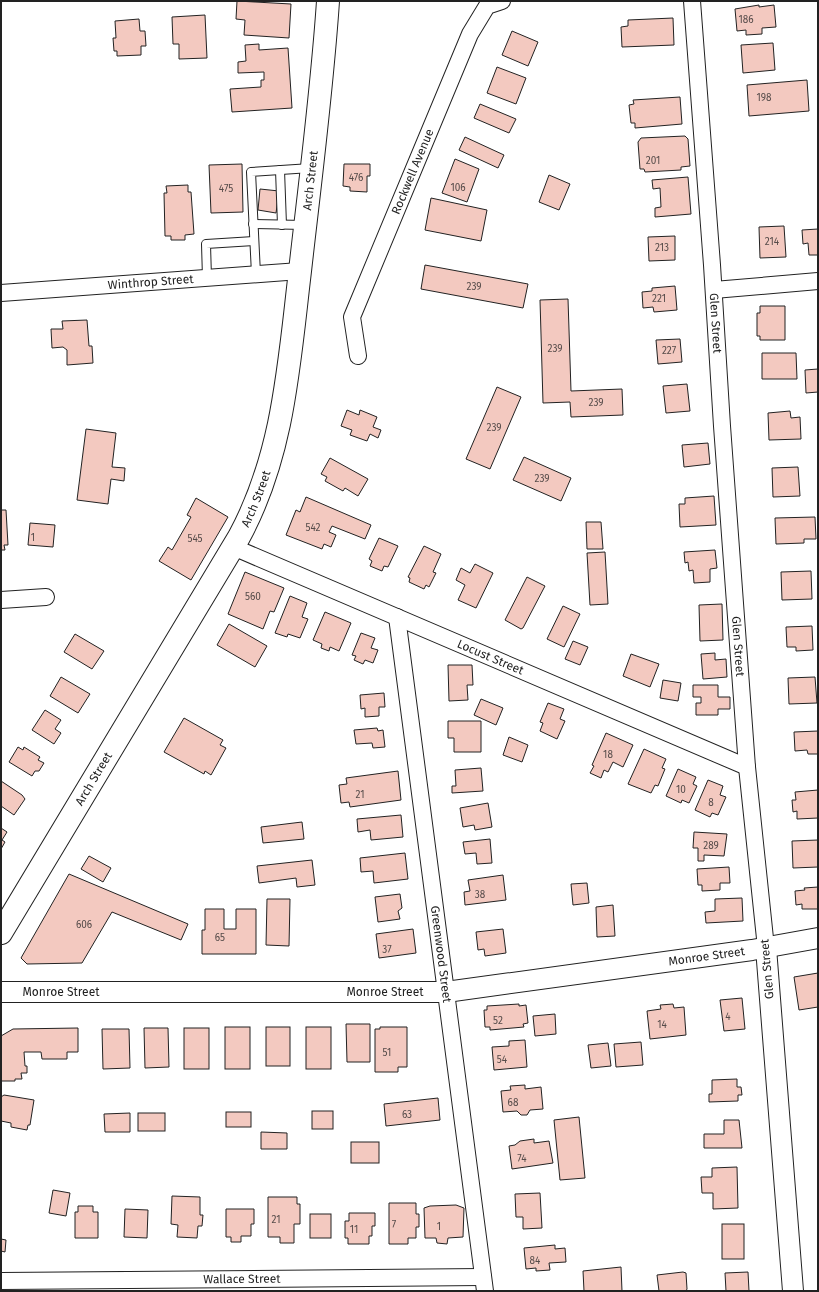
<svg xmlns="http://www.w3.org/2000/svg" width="819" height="1292" viewBox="0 0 819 1292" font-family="'Fira Sans',sans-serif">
	<rect width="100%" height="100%" fill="#fff"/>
	<g fill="#f3c9c0" stroke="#222">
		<path d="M237 1 291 4 289 38 244 35 245 20 236 19Z"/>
		<path d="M759 5V7L774 5 776 27 762 28V34L746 35V30L737 31 735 9Z"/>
		<path d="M205 15 207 58 179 59V44H173L172 17Z"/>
		<path d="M673 18 674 45 622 47 621 27 628 26V20Z"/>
		<path d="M139 19 140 31H145L146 46H141V55L117 56V51H114L113 38H116L115 21Z"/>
		<path d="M512 31 538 42 528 66 502 55Z"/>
		<path d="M773 43 775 70 743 73 741 45Z"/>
		<path d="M259 44V50L288 48 292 108 232 112 230 89 261 87V80H264V72L238 73V62L246 61 245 45Z"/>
		<path d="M497 67 526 78 516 104 487 93Z"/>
		<path d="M807 80 809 111 749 116 747 85Z"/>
		<path d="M680 97 682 124 635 128V123H631L629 105 634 104 633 100Z"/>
		<path d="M480 104 516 119 509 133 474 118Z"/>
		<path d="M685 136 688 139 690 166 681 167V170L645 172 644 169H640L638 142 641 138Z"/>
		<path d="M465 137 504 155 498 168 459 150Z"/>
		<path d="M455 159 479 169 467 202 442 193Z"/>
		<path d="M242 164 243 212 211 213 209 165Z"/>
		<path d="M344 164H370V176H367V192L350 191V187L343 186Z"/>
		<path d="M549 175 570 184 559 210 539 202Z"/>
		<path d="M688 177 691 214 655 217V208L661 207 660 188 653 189 652 180Z"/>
		<path d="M188 185V192H191L194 234 185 235V240H171V236H165L164 193H167L166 186Z"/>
		<path d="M260 189 279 191 276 213 258 210Z"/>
		<path d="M431 198 487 210 481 241 425 230Z"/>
		<path d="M784 226 786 257 760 258 759 227Z"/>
		<path d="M818 229V255H809L808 243 803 244 802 230Z"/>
		<path d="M675 236V260L649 261 648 237Z"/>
		<path d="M425 265 528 284 523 308 421 289Z"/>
		<path d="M675 286 677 310 654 312 653 307 643 308 642 292 652 291V288Z"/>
		<path d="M568 299 571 391 622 389 623 415 571 417 570 402 543 403 540 300Z"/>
		<path d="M760 306H785V340H760V336H757V313H760Z"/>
		<path d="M87 320 89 346H92L93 363 67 365V350L63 347 52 348 51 329H63L62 321Z"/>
		<path d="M680 339 682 362 658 364 656 340Z"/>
		<path d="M762 353H796L797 379H762Z"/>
		<path d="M818 369V392L806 393 805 370Z"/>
		<path d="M687 384 690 411 666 413 663 386Z"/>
		<path d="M497 387 521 397 490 469 466 459Z"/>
		<path d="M347 410 359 415 360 410 377 417 373 427 381 430 378 438 370 434 367 441 350 435 352 430 341 426Z"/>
		<path d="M790 411 791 418 800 417 801 439 769 440 768 413Z"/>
		<path d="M86 429 116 433 112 467 125 468 124 481 111 479 108 504 77 500Z"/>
		<path d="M708 443 710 464 684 467 682 445Z"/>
		<path d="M524 457 571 478 561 501 513 480Z"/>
		<path d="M330 458 368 479 358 496 345 488 343 491 325 481 327 477 321 474Z"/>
		<path d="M798 467 800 496 773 497 772 468Z"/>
		<path d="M714 496 716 525 680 527 679 504H685V498Z"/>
		<path d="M306 497 371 525 365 539 332 526 329 532 336 535 331 547 324 544 322 549 286 535 296 510 300 512Z"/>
		<path d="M196 498 228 517 191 580 159 561 168 547 172 550 191 517 187 515Z"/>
		<path d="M1 510H6L8 545H4L5 550H1Z"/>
		<path d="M815 517 816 539H804V543L776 544 775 518Z"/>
		<path d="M586 522H601L603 549H587Z"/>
		<path d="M30 523 55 525 53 547 28 545Z"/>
		<path d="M379 538 398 546 388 567 384 566 382 571 370 566 372 561 369 559Z"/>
		<path d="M424 546 441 554 433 572 436 573 429 587 426 585 424 589 409 582 410 578 408 577Z"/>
		<path d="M715 550 717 568 710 569V582L694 583 693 570 689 571 688 562 685 563 684 552Z"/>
		<path d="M605 552 608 604 590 605 587 553Z"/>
		<path d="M475 564 493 573 476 608 458 600 465 585 456 580 461 568 470 573Z"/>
		<path d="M811 571 812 599 782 600 781 572Z"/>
		<path d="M245 572 284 588 274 612 270 611 263 629 228 614Z"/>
		<path d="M527 577 545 586 523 628 521 629 505 620Z"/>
		<path d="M290 596 307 603 302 617 308 619 300 638 288 634 287 637 275 633Z"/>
		<path d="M722 604 723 640 700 641 699 605Z"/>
		<path d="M563 606 580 614 564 647 547 639Z"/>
		<path d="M325 612 351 623 339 651 330 647 329 651 321 648 322 644 313 640Z"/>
		<path d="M229 624 267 646 255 667 217 645Z"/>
		<path d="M812 626 813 650 796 651V647H787L786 627Z"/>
		<path d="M361 633 375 638 371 648 378 650 373 663 365 660 363 664 354 660 356 656 352 655Z"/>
		<path d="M75 634 104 651 92 669 64 652Z"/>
		<path d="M573 641 588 647 580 665 565 659Z"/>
		<path d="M715 653V660L726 659 727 677 703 679 701 654Z"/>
		<path d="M631 654 659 664 650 687 623 676Z"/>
		<path d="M448 665H472L473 685H467L468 700 449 701Z"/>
		<path d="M61 677 90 694 78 713 50 696Z"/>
		<path d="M815 677 817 703 789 704 788 678Z"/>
		<path d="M663 680 681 683 678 701 660 698Z"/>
		<path d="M693 685H718V697H730V709H718V715H696V703H701V697H693Z"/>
		<path d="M384 693 385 707H379V716L365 717V708L361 709 360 695Z"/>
		<path d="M481 699 503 708 496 725 474 715Z"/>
		<path d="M548 703 564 709 560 719 565 721 557 739 540 731 543 723 540 722Z"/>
		<path d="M45 710 61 720 55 729 61 733 54 744 32 730Z"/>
		<path d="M184 718 223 740 220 745 226 748 211 775 205 771 204 774 164 752Z"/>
		<path d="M448 721H481V752H454V738H448Z"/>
		<path d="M377 728 378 731 383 730 385 747 373 748 372 743 356 744 354 730Z"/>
		<path d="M818 731V754H808L807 750 795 751 794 732Z"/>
		<path d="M606 733 633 745 623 767 613 762 608 772 604 770 601 778 590 773 594 766 592 765Z"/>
		<path d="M509 737 528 745 522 762 503 755Z"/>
		<path d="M18 747 23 750 24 747 40 757 38 760 44 763 39 771H35L32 776 9 762Z"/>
		<path d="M644 749 666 759 662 768 665 769 658 786 655 785 651 793 628 784Z"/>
		<path d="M481 768 483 791 452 793V786H456L455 770Z"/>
		<path d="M678 769 696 777 693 784 697 786 689 803 682 800 681 803 666 796Z"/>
		<path d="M398 771 401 800 350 807 349 802 341 803 339 785 347 784 346 778Z"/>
		<path d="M708 780 723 786 720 795 726 797 718 815 712 813 710 817 695 810Z"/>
		<path d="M1 781 22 795 25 799 14 815 1 806Z"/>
		<path d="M818 790V818L797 819V811L793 812 792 800H796L795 792Z"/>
		<path d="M488 803 492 827 475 830 474 825 463 827 460 808Z"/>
		<path d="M401 815 403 837 371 840 370 830 358 832 357 819Z"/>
		<path d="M302 822 304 839 263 843 261 827Z"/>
		<path d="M1 828 7 832 2 840 5 842 1 849Z"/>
		<path d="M694 832 727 834 724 856 704 855V861H698V848H693Z"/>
		<path d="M490 839 492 863 477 864 476 853 465 854 463 842Z"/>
		<path d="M818 840V867L793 868 792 841Z"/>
		<path d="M405 853 408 879 374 883 373 871 361 872 360 858Z"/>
		<path d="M89 856 111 868 103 882 81 869Z"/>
		<path d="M312 860 315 885 297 887 296 878 259 883 257 866Z"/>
		<path d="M729 867 730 883H720V890L702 891V885H698L697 869Z"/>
		<path d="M69 874 188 924 181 940 112 912 82 963 27 964 21 958Z"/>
		<path d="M503 875 506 900 465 905 464 892 470 891 468 880Z"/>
		<path d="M587 883 589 903 573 905 571 884Z"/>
		<path d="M818 887V909H802V904L796 905 795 891 805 890 804 888Z"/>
		<path d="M400 894 402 908 398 911 400 919 378 922 375 897Z"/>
		<path d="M742 898 743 921 706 923 705 912 715 911V899Z"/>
		<path d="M267 899H290L289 946 266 945Z"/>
		<path d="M613 905 615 936 597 937 596 907Z"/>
		<path d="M205 909H224V929H236V909H256V954H202V930H205Z"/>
		<path d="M413 929 416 953 379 958 376 934Z"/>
		<path d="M503 929 506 953 485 956 484 949 478 950 476 932Z"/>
		<path d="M818 973V1007L799 1010 794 977Z"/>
		<path d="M742 998 745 1029 724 1031 720 1000Z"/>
		<path d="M519 1004V1006L526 1005 528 1023 523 1024 524 1027 490 1030V1027H485L484 1010H487V1006Z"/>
		<path d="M673 1004 674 1008 684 1007 686 1035 650 1039 647 1011 661 1009 660 1005Z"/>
		<path d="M555 1014 556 1034 535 1036 533 1016Z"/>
		<path d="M346 1024H370V1062H347Z"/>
		<rect x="225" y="1027" width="25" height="42"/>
		<rect x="266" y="1027" width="24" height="39"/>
		<rect x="306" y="1027" width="25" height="42"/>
		<path d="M380 1027H407V1067H398V1072H375V1029H380Z"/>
		<path d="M78 1028V1052H67V1059H42L41 1052H24L25 1066H27V1073H21L22 1079H15V1081H1V1036L13 1029Z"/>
		<path d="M144 1028H168L169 1067 145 1068Z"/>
		<rect x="184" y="1028" width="25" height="41"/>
		<path d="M102 1029H129L130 1068 103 1069Z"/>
		<path d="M525 1040 527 1067 494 1070 492 1047 509 1046V1041Z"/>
		<path d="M641 1042 643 1065 616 1067 614 1044Z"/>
		<path d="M608 1043 611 1066 591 1068 588 1045Z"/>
		<path d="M737 1079V1087H741L742 1095H738V1101L709 1102V1094H712V1080Z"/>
		<path d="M525 1085V1089L541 1087 543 1109 530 1110 527 1115H521L517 1111 503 1112 501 1091 511 1090 510 1086Z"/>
		<path d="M4 1095 34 1100 30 1125H28L27 1130 11 1127V1123L1 1121V1097Z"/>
		<path d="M438 1098 440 1120 386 1126 384 1104Z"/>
		<rect x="312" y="1111" width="21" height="18"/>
		<rect x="226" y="1112" width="25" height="15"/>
		<path d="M130 1113V1132H105L104 1114Z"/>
		<rect x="138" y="1113" width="27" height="18"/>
		<path d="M579 1117 585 1178 560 1180 554 1120Z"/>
		<path d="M724 1120H739L742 1148H704V1134H724Z"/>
		<path d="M261 1132 287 1133V1149H261Z"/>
		<path d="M534 1139V1143L549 1141 553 1163 512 1169 509 1146 515 1145 520 1141Z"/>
		<rect x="351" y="1142" width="28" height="21"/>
		<path d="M737 1167 738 1208 713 1209V1193H702L701 1177H712V1168Z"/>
		<path d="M53 1190 70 1193 66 1216 49 1213Z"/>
		<path d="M540 1193 542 1228 523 1229V1217H516L515 1194Z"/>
		<path d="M172 1196 200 1197V1215H203L202 1226H198L197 1238 177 1237 178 1225 171 1224Z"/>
		<path d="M268 1197H297V1204H300V1224H294V1243H280V1237H268Z"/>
		<path d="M389 1203H416V1214H419V1227H416V1238H408V1244H389Z"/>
		<path d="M456 1205 464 1208 463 1237 448 1238 447 1244 437 1243 436 1238H425L424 1208 430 1206Z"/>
		<path d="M78 1206H93V1212H98V1238H75V1212H78Z"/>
		<path d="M125 1209 148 1210 147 1238 124 1237Z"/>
		<path d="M226 1209H254V1224H251V1236H241V1242H231V1237H226Z"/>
		<path d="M349 1213H375V1226H372V1236H369V1244H348V1238H345V1221H349Z"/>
		<rect x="310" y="1214" width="21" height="24"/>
		<rect x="722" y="1224" width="22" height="35"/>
		<path d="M1 1239 6 1240 5 1252 1 1251Z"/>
		<path d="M555 1245V1249L565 1248 566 1262 549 1263 550 1270 536 1271V1268L526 1269 524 1248Z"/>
		<path d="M621 1267 622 1291H584L583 1271Z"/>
		<path d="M683 1272 686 1273 687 1289 686 1291H659L657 1275Z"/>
		<path d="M748 1272 749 1291H726L725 1273Z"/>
	</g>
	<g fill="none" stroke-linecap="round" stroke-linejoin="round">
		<defs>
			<g id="service">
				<path d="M280 170 282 225"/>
				<path d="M253 224 305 225"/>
				<path d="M256 274 251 172 311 168"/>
				<path d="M207 278 206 244 254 241"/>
			</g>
			<g id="minor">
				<path id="s1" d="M692 1 712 265 722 426 747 767 766 948"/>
				<path d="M714 290 818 281"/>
				<path id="s2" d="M1 293 300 271"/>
				<path id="s3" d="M358 356 352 317 470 34 487 6 502 1"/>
				<path id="s4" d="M233 547 747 767"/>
				<path d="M1 600 46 597"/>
				<path id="s5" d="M397 617 485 1291"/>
				<path id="s6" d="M1 1281 483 1277"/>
			</g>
			<g id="tertiary">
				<path d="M766 948 793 1291"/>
				<path id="s7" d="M1 992H446L752 950 818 938"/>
			</g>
			<g id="secondary">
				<path id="s8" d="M1 933 239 537C284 454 289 363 300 271 310 182 322 91 328 1"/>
			</g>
		</defs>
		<use href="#service" stroke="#222" stroke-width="10"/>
		<use href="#minor" stroke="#222" stroke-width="18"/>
		<use href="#tertiary" stroke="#222" stroke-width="22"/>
		<use href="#secondary" stroke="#222" stroke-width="24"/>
		<use href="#service" stroke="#fff" stroke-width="8"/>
		<use href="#minor" stroke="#fff" stroke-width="16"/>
		<use href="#tertiary" stroke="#fff" stroke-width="20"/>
		<use href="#secondary" stroke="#fff" stroke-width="22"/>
	</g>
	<g text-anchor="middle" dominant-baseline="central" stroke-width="3" stroke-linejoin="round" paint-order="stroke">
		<g font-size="10" fill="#564c4a">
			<text x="746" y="20">186</text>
			<text x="764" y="98">198</text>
			<text x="653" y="161">201</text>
			<text x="356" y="178">476</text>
			<text x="458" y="188">106</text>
			<text x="226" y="189">475</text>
			<text x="772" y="242">214</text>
			<text x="662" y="248">213</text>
			<text x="474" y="287">239</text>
			<text x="659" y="299">221</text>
			<text x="555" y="349">239</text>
			<text x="669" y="351">227</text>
			<text x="596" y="403">239</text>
			<text x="494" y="428">239</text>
			<text x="542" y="479">239</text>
			<text x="313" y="528">542</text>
			<text x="33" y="538">1</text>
			<text x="195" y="539">545</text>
			<text x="253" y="597">560</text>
			<text x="608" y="755">18</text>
			<text x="681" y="790">10</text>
			<text x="360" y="795">21</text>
			<text x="711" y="803">8</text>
			<text x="711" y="846">289</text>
			<text x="480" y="895">38</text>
			<text x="84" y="925">606</text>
			<text x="220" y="938">65</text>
			<text x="387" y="950">37</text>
			<text x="728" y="1017">4</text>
			<text x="498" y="1021">52</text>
			<text x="662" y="1025">14</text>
			<text x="387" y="1053">51</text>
			<text x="502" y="1060">54</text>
			<text x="513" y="1103">68</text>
			<text x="407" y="1115">63</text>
			<text x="522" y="1159">74</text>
			<text x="276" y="1220">21</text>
			<text x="394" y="1225">7</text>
			<text x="439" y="1227">1</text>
			<text x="354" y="1230">11</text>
			<text x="535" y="1261">84</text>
		</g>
		<g font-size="12" fill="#222" stroke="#fff">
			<text stroke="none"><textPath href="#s3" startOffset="197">Rockwell Avenue</textPath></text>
			<text stroke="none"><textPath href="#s8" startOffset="828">Arch Street</textPath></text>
			<text stroke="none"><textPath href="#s2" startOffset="150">Winthrop Street</textPath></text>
			<text stroke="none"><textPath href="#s1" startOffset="323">Glen Street</textPath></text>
			<text stroke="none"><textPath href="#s8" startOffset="504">Arch Street</textPath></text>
			<text stroke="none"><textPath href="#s1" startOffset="647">Glen Street</textPath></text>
			<text stroke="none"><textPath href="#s4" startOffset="280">Locust Street</textPath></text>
			<text stroke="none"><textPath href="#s8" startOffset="180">Arch Street</textPath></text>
			<text stroke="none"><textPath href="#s5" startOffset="340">Greenwood Street</textPath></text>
			<text stroke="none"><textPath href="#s7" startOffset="708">Monroe Street</textPath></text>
			<text transform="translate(767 969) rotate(-95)">Glen Street</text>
			<text stroke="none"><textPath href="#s7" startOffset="384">Monroe Street</textPath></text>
			<text stroke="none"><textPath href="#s7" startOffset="60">Monroe Street</textPath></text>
			<text stroke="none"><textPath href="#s6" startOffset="241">Wallace Street</textPath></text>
		</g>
	</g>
	<rect width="819" height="1292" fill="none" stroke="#222222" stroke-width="4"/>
</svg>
